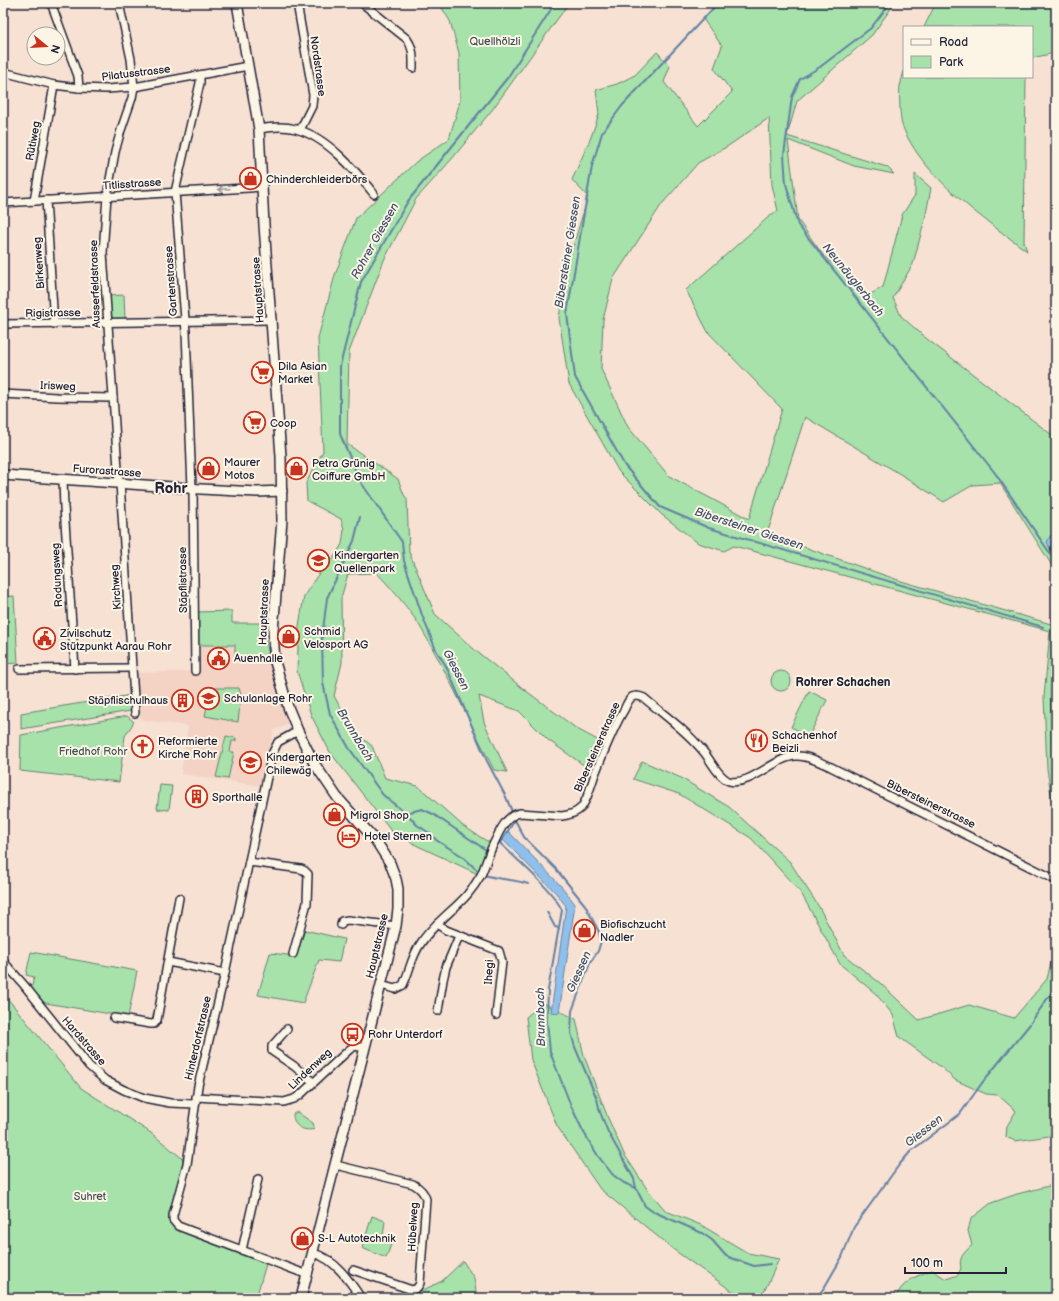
<svg xmlns="http://www.w3.org/2000/svg" width="1059" height="1301" viewBox="0 0 1059 1301" font-family="'Balsamiq Sans',sans-serif">
	<rect width="100%" height="100%" fill="#f7e1d2"/>
	<filter id="ink" filterUnits="userSpaceOnUse"><feTurbulence type="fractalNoise" baseFrequency=".025" numOctaves="2"/><feDisplacementMap in="SourceGraphic" scale="8" xChannelSelector="R" yChannelSelector="G"/><feConvolveMatrix kernelMatrix="1 2 1 2 8 2 1 2 1" color-interpolation-filters="sRGB"/></filter>
	<g filter="url(#ink)">
		<path fill="#f4d3c4" d="M232 611V623H266V640L275 683 287 723 283 727 274 730 261 786 181 774 188 726 143 720 138 713 135 673 198 671 197 612Z"/>
		<g fill="#a6e2a9" stroke="#648272" fill-rule="evenodd">
			<path d="M439 3H569L492 110 451 160 416 199 384 260 349 352 347 444 398 479 404 495 407 499 409 552 435 614 476 651 525 690 577 729 605 744 585 766 548 740 519 711 479 696 484 722 507 772 494 770C469 721 446 670 418 623 406 605 392 589 377 573L348 574 341 598 342 663 334 696 353 730 372 746 385 778 418 786 463 826 493 845 480 875 418 846 391 831 330 752 311 715 297 671 299 626 304 596 317 576 333 559 342 544 344 529 341 519 307 501 306 483 323 451 318 338 335 275 356 218 417 161 449 139 460 101 459 53 450 21Z"/>
			<path d="M718 3H895L872 35 797 101 787 136 887 167 894 174 854 166 788 140 798 220 823 255 869 295 883 287 902 215 915 195V174L931 188 925 219 913 264 893 298 901 316 927 339 1056 438V522L1053 529 1056 533V538L1054 536 1050 549 1056 552V572L1000 483 973 485 944 502 905 477 805 417 767 534 901 581 1051 624 1056 599V826L1047 769 1044 697 1050 631 734 546 724 551 698 543 661 514 619 472 569 384 559 318 567 266 588 197 572 180 591 137 599 114 596 90 617 84 635 75 657 52 670 66 664 82 698 126 732 92 714 68 722 46 703 19ZM769 118 772 185 778 211 772 214 686 290 708 332 782 409 749 519 669 476 628 427 601 369 603 320 613 279 662 204 698 163 728 146Z"/>
			<path d="M936 3H1056V50L1050 54 1032 58V27H924Z"/>
			<path d="M904 71V77H1026L1024 242 1027 251C985 220 921 176 902 125 900 120 899 92 900 86 901 81 903 76 904 71Z"/>
			<path d="M124 295 125 319H114L111 316 108 296Z"/>
			<path d="M14 596 18 663 3 664V597Z"/>
			<path d="M232 611V623H266V640L269 656 235 659V645H198L197 612Z"/>
			<circle cx="781" cy="681" r="10"/>
			<path d="M211 688H239L241 695 238 722 205 716 208 702 207 691Z"/>
			<path d="M809 691 827 700 809 736 791 727Z"/>
			<path d="M131 695V711L21 729V713Z"/>
			<path d="M127 716 134 722 125 736 119 782 20 771 21 735Z"/>
			<path d="M226 736 236 738V741H232L230 752H234L228 779 216 777Z"/>
			<path d="M642 761 681 778 729 807 790 862 819 907 844 955 880 983 919 1020 969 1005 1014 1018 1047 979 1056 941V1135L1015 1141 1006 1137 1007 1126 1016 1111 998 1095 986 1094 955 1080 941 1067 899 1037 893 1015 876 994 840 964 801 893 751 838 679 794 633 779Z"/>
			<path d="M160 785 172 786 169 810 157 809Z"/>
			<path d="M305 930 344 939 339 962 319 960 303 1003 258 995 270 953 296 956Z"/>
			<path d="M31 952 137 971 128 1017 40 1002 31 990 34 977 26 975Z"/>
			<path d="M3 993 81 1088 151 1133 183 1159 173 1225 242 1250 266 1264 256 1298H3Z"/>
			<path d="M543 1003 576 1019 584 1056 608 1118 624 1154 647 1189 666 1211 701 1225 748 1253 779 1259 764 1292 770 1298H742L674 1250 600 1189 557 1126 531 1060 526 1017Z"/>
			<path d="M297 1112 313 1123 315 1129C304 1132 293 1127 293 1114Z"/>
			<path d="M1056 1180V1298H895C903 1281 916 1276 932 1270L946 1279 958 1275 961 1268C958 1257 965 1252 972 1245L968 1231 971 1219 991 1203 1017 1194 1049 1186Z"/>
			<path d="M372 1216 385 1221 383 1237 392 1242 386 1258 362 1248Z"/>
			<path d="M463 1261 474 1278 477 1298H413L417 1293 442 1281Z"/>
		</g>
		<g fill="#8fc0eb" stroke="#6381a5">
			<path d="M1050 536H1054L1056 538V552L1050 549 1047 542Z"/>
			<path d="M508 831 562 887 575 904 559 1013 551 1012 566 906 556 893 503 840Z"/>
		</g>
		<g fill="none" stroke-linecap="round" stroke-linejoin="round">
			<g stroke="#6381a5" stroke-width="2">
				<path d="M718 3 622 106 602 133 592 166 567 314 575 377 625 466 660 507 709 528 1043 627"/>
				<path d="M890 3 871 28 820 67 800 79 792 97 784 155 786 184 798 225 995 473 1056 562"/>
				<path d="M360 517 354 541 327 598 322 638 323 683 330 714 349 748 383 795 410 817 417 825 431 834 436 840 462 856 478 871"/>
				<path d="M1055 631H1056"/>
				<path d="M1056 641 1051 691 1052 736 1056 778"/>
				<path d="M406 813 422 809 433 814 486 850"/>
				<path d="M513 814 506 797 487 761 446 666 436 650 422 615 404 561 402 542 360 481 340 434V366L361 282 408 201 508 77 555 3"/>
				<path d="M514 818 524 837 556 869 585 905 599 932 601 941 598 951 590 963 572 1011 571 1033 575 1047 597 1099 600 1112 608 1132 634 1179 636 1188 645 1206 652 1211 702 1233 712 1240 726 1256 754 1266 770 1264"/>
				<path d="M515 820 500 843C518 861 551 888 562 910L548 990 547 1021 550 1052 571 1106 583 1131 598 1156 613 1175 624 1183 636 1188"/>
				<path d="M485 875C499 880 514 879 528 884"/>
				<path d="M547 912 555 927 559 928"/>
				<path d="M816 1298 824 1288 842 1257 854 1227 899 1165 911 1151 960 1114 982 1083 1030 1024 1056 986"/>
			</g>
			<defs>
				<g id="minor">
					<path d="M51 3 78 76 79 88"/>
					<path d="M119 3 131 59 134 87 132 98 121 130 115 152 107 196 103 253 119 483"/>
					<path d="M297 3 313 95 312 106 300 130"/>
					<path d="M362 3 407 39C414 49 413 57 413 68"/>
					<path d="M3 72 54 85 79 88 107 89 134 87 248 66"/>
					<path d="M259 129C270 127 285 126 296 129 327 137 355 170 374 194"/>
					<path d="M46 200 54 324"/>
					<path d="M34 201 54 85"/>
					<path d="M3 203 263 187"/>
					<path d="M3 324 272 320"/>
					<path d="M3 394 57 397 113 398"/>
					<path d="M63 480 64 507 75 669"/>
					<path d="M120 483 135 713"/>
					<path d="M192 488 186 332 175 192 200 83V75"/>
					<path d="M193 488 195 671"/>
					<path d="M19 669 132 668"/>
					<path d="M298 731 278 742 272 754 225 973 198 1086 187 1164 173 1215V1220L178 1226 308 1275"/>
					<path d="M249 862 301 869 305 871 308 874 307 903 293 954"/>
					<path d="M437 924 446 930 499 951 502 962 496 1015"/>
					<path d="M341 925 342 921 348 920 396 926"/>
					<path d="M3 961 24 985 89 1066 105 1080 124 1090 144 1098 170 1103 195 1104"/>
					<path d="M168 962 225 973"/>
					<path d="M381 985 395 989 403 985C410 971 411 957 421 943 433 924 452 912 467 895 472 889 477 882 481 875 486 864 489 852 495 841 500 830 507 815 520 813L562 816C569 815 576 813 581 808 588 799 591 785 595 774 604 752 612 730 624 710 626 706 628 700 632 697 636 695 640 696 644 698 664 715 686 730 703 751 710 759 719 778 729 781 750 787 774 757 796 756 808 755 821 763 831 767L1056 880"/>
					<path d="M438 1011 443 980 446 967 459 936"/>
					<path d="M114 1018 151 1024H154L157 1020 179 898"/>
					<path d="M287 1029 272 1046V1051L294 1066 313 1082"/>
					<path d="M196 1097 284 1102 294 1099 299 1096 350 1049 355 1046 365 1048"/>
					<path d="M336 1165 413 1184C420 1188 424 1192 426 1199L420 1283C418 1287 417 1289 412 1290L353 1270"/>
					<path d="M242 1250 258 1179"/>
					<path d="M313 1253C335 1259 349 1280 361 1298"/>
				</g>
				<g id="major">
					<path d="M237 3 259 129 264 225 281 456 282 520 273 631 275 662 288 707 298 731 314 763 337 797 376 841 390 863 396 879 398 889V909L396 926 301 1298"/>
					<path d="M3 475 201 489 257 492 282 491"/>
				</g>
			</defs>
			<use href="#minor" stroke="#22223b" stroke-width="10"/>
			<use href="#major" stroke="#22223b" stroke-width="12"/>
			<use href="#minor" stroke="#fcf5e5" stroke-width="7"/>
			<use href="#major" stroke="#fcf5e5" stroke-width="9"/>
		</g>
		<defs><path id="oneway-shaft" d="M-6 0H5M1.5-3L5.5 0L1.5 3" fill="none" stroke-width="1.6" stroke-linecap="round" stroke-linejoin="round"/></defs>
		<use stroke="#9a9698" href="#oneway-shaft" transform="translate(224 189) rotate(177)"/>
	</g>
	<defs>
		<symbol id="shop-ring" viewBox="-11 -11 22 22"><circle r="9.5" fill="#fcf5e5" stroke="#c8321e" stroke-width="1.5"/><path d="M-5-2.5h2.3a2.7 3.5 0 0 1 5.4 0H5L5.5 6h-11ZM-1.5-2.5h3a1.5 2.3 0 0 0-3 0Z" fill="#c8321e"/></symbol>
		<symbol id="supermarket-ring" viewBox="-11 -11 22 22"><circle r="9.5" fill="#fcf5e5" stroke="#c8321e" stroke-width="1.5"/><path d="M-6-5.5h2.5l.6 2H6L4.5 2H-2.5L-4.4-4H-6ZM-1.5 3.2a1.3 1.3 0 1 0 .1 0ZM3 3.2a1.3 1.3 0 1 0 .1 0Z" fill="#c8321e"/></symbol>
		<symbol id="school-ring" viewBox="-11 -11 22 22"><circle r="9.5" fill="#fcf5e5" stroke="#c8321e" stroke-width="1.5"/><path d="M0-5L7-2L0 1L-7-2ZM-4 1L0 2.5L4 1V4Q0 6-4 4Z" fill="#c8321e"/></symbol>
		<symbol id="civic-ring" viewBox="-11 -11 22 22"><circle r="9.5" fill="#fcf5e5" stroke="#c8321e" stroke-width="1.5"/><path d="M-.6-6.5H3V-4.5H.6V-3L4-1V1h2V6H-6V1h2V-1L-.6-3ZM-1.2 2.5V6h2.4V2.5Z" fill="#c8321e"/></symbol>
		<symbol id="building-ring" viewBox="-11 -11 22 22"><circle r="9.5" fill="#fcf5e5" stroke="#c8321e" stroke-width="1.5"/><path d="M-4-6H4V6H1V3H-1V6H-4ZM-2.5-4.3h1.7v1.8h-1.7ZM.8-4.3h1.7v1.8H.8ZM-2.5-1h1.7V.8h-1.7ZM.8-1h1.7V.8H.8Z" fill="#c8321e"/></symbol>
		<symbol id="restaurant-ring" viewBox="-11 -11 22 22"><circle r="9.5" fill="#fcf5e5" stroke="#c8321e" stroke-width="1.5"/><path d="M-5-6h1v4h1v-4h1v4h1v-4h1v5L-1.5 .5V6h-2V.5L-5-1ZM5-6V6H3V1.5H1.5Q1.5-4 5-6Z" fill="#c8321e"/></symbol>
		<symbol id="church-ring" viewBox="-11 -11 22 22"><circle r="9.5" fill="#fcf5e5" stroke="#c8321e" stroke-width="1.5"/><path d="M-1.2-6h2.4v3.5h3.3v2.4h-3.3V6h-2.4V-.1h-3.3v-2.4h3.3Z" fill="#c8321e"/></symbol>
		<symbol id="hotel-ring" viewBox="-11 -11 22 22"><circle r="9.5" fill="#fcf5e5" stroke="#c8321e" stroke-width="1.5"/><path d="M-6-4.5h1.5V1H6V5H4.5V3h-9V5H-6ZM-4 0a1.8 1.8 0 1 1 3.6 0ZM.5 0V-2.5h3Q6-2.5 6 0Z" fill="#c8321e"/></symbol>
		<symbol id="bus-ring" viewBox="-11 -11 22 22"><circle r="9.5" fill="#fcf5e5" stroke="#c8321e" stroke-width="1.5"/><path d="M-5-6H5V4H4V6H2V4H-2V6H-4V4H-5ZM-3.5-4V0h7V-4ZM-3.5 1.2v1.5H-2V1.2ZM2 1.2v1.5H3.5V1.2Z" fill="#c8321e"/></symbol>
	</defs>
	<g fill-rule="evenodd">
		<use href="#shop-ring" x="238" y="166" width="25" height="25"/>
		<use href="#supermarket-ring" x="250" y="360" width="25" height="25"/>
		<use href="#supermarket-ring" x="242" y="410" width="25" height="25"/>
		<use href="#shop-ring" x="196" y="456" width="25" height="25"/>
		<use href="#shop-ring" x="284" y="456" width="25" height="25"/>
		<use href="#school-ring" x="306" y="548" width="25" height="25"/>
		<use href="#shop-ring" x="276" y="624" width="25" height="25"/>
		<use href="#civic-ring" x="32" y="626" width="25" height="25"/>
		<use href="#civic-ring" x="206" y="646" width="25" height="25"/>
		<use href="#school-ring" x="196" y="686" width="25" height="25"/>
		<use href="#building-ring" x="170" y="688" width="25" height="25"/>
		<use href="#restaurant-ring" x="744" y="728" width="25" height="25"/>
		<use href="#church-ring" x="130" y="734" width="25" height="25"/>
		<use href="#school-ring" x="238" y="750" width="25" height="25"/>
		<use href="#building-ring" x="184" y="784" width="25" height="25"/>
		<use href="#shop-ring" x="322" y="802" width="25" height="25"/>
		<use href="#hotel-ring" x="336" y="824" width="25" height="25"/>
		<use href="#shop-ring" x="572" y="918" width="25" height="25"/>
		<use href="#bus-ring" x="340" y="1022" width="25" height="25"/>
		<use href="#shop-ring" x="290" y="1226" width="25" height="25"/>
	</g>
	<g text-anchor="middle" dominant-baseline="central" stroke-width="4" stroke-linejoin="round" paint-order="stroke">
		<g font-size="11" fill="#435256" stroke="#fcf5e5">
			<text x="495" y="41">Quellhölzli</text>
			<text x="93" y="751">Friedhof Rohr</text>
			<text x="90" y="1196">Suhret</text>
		</g>
		<g font-size="11" fill="#22223b" stroke="#fcf5e5">
			<text transform="translate(318 66) rotate(82)">Nordstrasse</text>
			<text transform="translate(136 73) rotate(-7)">Pilatusstrasse</text>
			<text transform="translate(33 141) rotate(-80)">Rütiweg</text>
			<text transform="translate(132 184) rotate(-4)">Titlisstrasse</text>
			<text transform="translate(39 263) rotate(-94)">Birkenweg</text>
			<text transform="translate(171 281) rotate(-94)">Gartenstrasse</text>
			<text transform="translate(95 284) rotate(-92)">Ausserfeldstrasse</text>
			<text transform="translate(258 290) rotate(-94)">Hauptstrasse</text>
			<text transform="translate(53 313) rotate(-1)">Rigistrasse</text>
			<text transform="translate(58 386) rotate(2)">Irisweg</text>
			<text transform="translate(107 471) rotate(4)">Furorastrasse</text>
			<text transform="translate(57 575) rotate(-93)">Rodungsweg</text>
			<text transform="translate(183 580) rotate(-91)">Stäpflistrasse</text>
			<text transform="translate(116 587) rotate(-94)">Kirchweg</text>
			<text transform="translate(264 612) rotate(-88)">Hauptstrasse</text>
			<text transform="translate(597 747) rotate(-66)">Bibersteinerstrasse</text>
			<text transform="translate(931 804) rotate(26)">Bibersteinerstrasse</text>
			<text transform="translate(377 946) rotate(-77)">Hauptstrasse</text>
			<text transform="translate(489 972) rotate(-87)">Ihegi</text>
			<text transform="translate(198 1038) rotate(-77)">Hinterdorfstrasse</text>
			<text transform="translate(84 1041) rotate(49)">Hardstrasse</text>
			<text transform="translate(310 1069) rotate(-43)">Lindenweg</text>
			<text transform="translate(413 1227) rotate(-87)">Hübelweg</text>
		</g>
		<g font-size="11" fill="#22223b" stroke="#fcf5e5" text-anchor="start">
			<text x="266" y="179">Chinderchleiderbörs</text>
			<text x="278" y="366">Dila Asian<tspan x="278" dy="13">Market</tspan></text>
			<text x="270" y="423">Coop</text>
			<text x="224" y="462">Maurer<tspan x="224" dy="13">Motos</tspan></text>
			<text x="312" y="463">Petra Grünig<tspan x="312" dy="13">Coiffure GmbH</tspan></text>
			<text x="334" y="555">Kindergarten<tspan x="334" dy="13">Quellenpark</tspan></text>
			<text x="304" y="631">Schmid<tspan x="304" dy="13">Velosport AG</tspan></text>
			<text x="60" y="633">Zivilschutz<tspan x="60" dy="13">Stützpunkt Aarau Rohr</tspan></text>
			<text x="234" y="658">Auenhalle</text>
			<text x="224" y="698">Schulanlage Rohr</text>
			<text x="168" y="700" text-anchor="end">Stäpflischulhaus</text>
			<text x="772" y="735">Schachenhof<tspan x="772" dy="13">Beizli</tspan></text>
			<text x="158" y="741">Reformierte<tspan x="158" dy="13">Kirche Rohr</tspan></text>
			<text x="266" y="757">Kindergarten<tspan x="266" dy="13">Chilewäg</tspan></text>
			<text x="212" y="797">Sporthalle</text>
			<text x="350" y="815">Migrol Shop</text>
			<text x="364" y="836">Hotel Sternen</text>
			<text x="600" y="924">Biofischzucht<tspan x="600" dy="13">Nadler</tspan></text>
			<text x="368" y="1034">Rohr Unterdorf</text>
			<text x="318" y="1238">S-L Autotechnik</text>
		</g>
		<g font-size="12" font-style="italic" fill="#435170" stroke="#fcf5e5">
			<text transform="translate(375 241) rotate(-61)">Rohrer Giessen</text>
			<text transform="translate(568 252) rotate(-81)">Bibersteiner Giessen</text>
			<text transform="translate(853 280) rotate(51)">Neunäuglerbach</text>
			<text transform="translate(749 529) rotate(18)">Bibersteiner Giessen</text>
			<text transform="translate(456 670) rotate(63)">Giessen</text>
			<text transform="translate(355 735) rotate(59)">Brunnbach</text>
			<text transform="translate(579 972) rotate(-66)">Giessen</text>
			<text transform="translate(541 1017) rotate(-91)">Brunnbach</text>
			<text transform="translate(924 1131) rotate(-38)">Giessen</text>
		</g>
		<g font-size="12" font-weight="bold" fill="#22223b" stroke="#fcf5e5">
			<text x="843" y="682">Rohrer Schachen</text>
		</g>
		<g font-size="15" font-weight="bold" fill="#22223b" stroke="#fcf5e5">
			<text x="171" y="488">Rohr</text>
		</g>
	</g>
	<rect width="1059" height="1301" fill="none" stroke="#fcf5e5" stroke-width="16"/>
	<rect x="8" y="8" width="1043" height="1285" fill="none" stroke="#22223b" stroke-width="1.5" filter="url(#ink)"/>
	<rect x="903" y="26" width="130" height="52" fill="#fcf5e5" stroke="#a5a1a1"/>
	<rect x="911" y="39" width="20" height="6" fill="#fcf5e5" stroke="#a5a1a1"/>
	<text x="939" y="46" font-size="12" fill="#22223b">Road</text>
	<rect x="911" y="56" width="20" height="12" fill="#a6e2a9" stroke="#a5a1a1"/>
	<text x="939" y="66" font-size="12" fill="#22223b">Park</text>
	<g transform="translate(46 46) rotate(108)"><circle r="19" fill="#fcf5e5" stroke="#a5a1a1"/>
	<path d="M0-3L7 15L0 10L-7 15Z" fill="#c8321e"/>
	<text y="-6" font-size="11" font-weight="bold" text-anchor="middle" fill="#22223b">N</text>
	</g>
	<path d="M905 1267v6h101v-6" fill="none" stroke="#22223b" stroke-width="2"/>
	<text x="911" y="1267" font-size="12" fill="#22223b" stroke="#fcf5e5" stroke-width="3" paint-order="stroke">100 m</text>
</svg>
